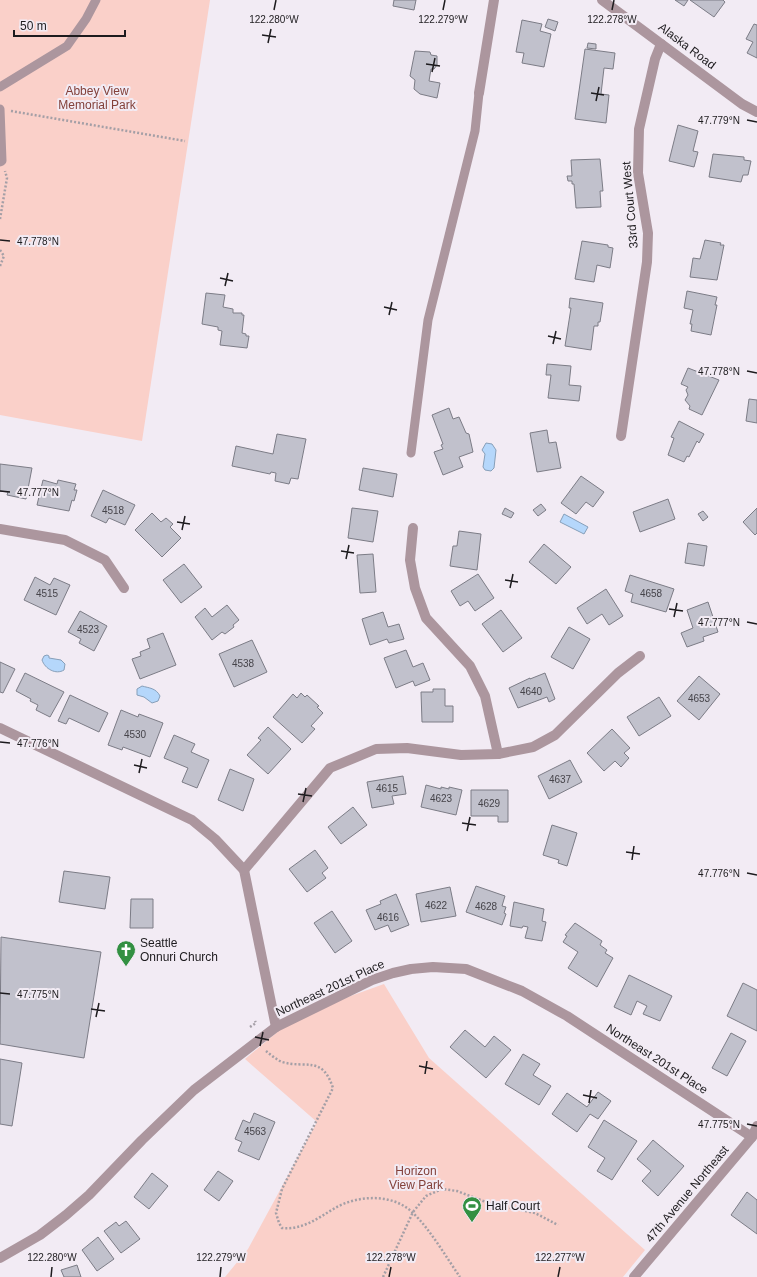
<svg xmlns="http://www.w3.org/2000/svg" width="757" height="1277" viewBox="0 0 757 1277" font-family="Helvetica,sans-serif">
	<rect width="100%" height="100%" fill="#f2ebf4"/>
	<g fill="#fad0c9">
		<path d="M0 0H210L142 441 0 415Z"/>
		<path d="M384 984 429 1058 645 1250 623 1277H225L248 1249 317 1122 245 1059 298 1015Z"/>
	</g>
	<g fill="#b5d7fb" stroke="#879fb9">
		<path d="M486 443 492 444 496 450 494 468 491 471 485 470 483 467 485 454 482 450Z"/>
		<path d="M564 514 588 527 584 534 560 522Z"/>
		<path d="M47 655 49 656V658L61 660 65 664 64 670C56 675 45 669 42 660L44 656Z"/>
		<path d="M142 686C149 688 156 688 160 696L158 701 152 703 144 697 137 695V689Z"/>
	</g>
	<g fill="#c1c1cc" stroke="#7c7c86">
		<path d="M394 0H416L414 10 393 6Z"/>
		<path d="M675 0H688L684 6Z"/>
		<path d="M690 0H723L725 2 714 17Z"/>
		<path d="M548 19 558 22 555 31 545 27Z"/>
		<path d="M522 20 542 24 540 31 551 34 544 67 522 63 524 53 516 52Z"/>
		<path d="M754 24 757 25V58L747 53 753 42 746 39Z"/>
		<path d="M588 43 596 44V49L587 48Z"/>
		<path d="M585 49 615 53 613 69 604 68 601 94 609 95 606 123 575 119Z"/>
		<path d="M415 51 430 52 431 55 437 56V65L434 69H431L429 81 440 83 437 98 420 94 414 89 415 80 410 76Z"/>
		<path d="M678 125 698 131 693 151 698 152 694 167 669 161Z"/>
		<path d="M713 154 744 157V160L751 161 748 175H743L741 182 709 177Z"/>
		<path d="M600 159 603 191H600L601 207 576 208 574 184H572V181H568L567 176H572L571 160Z"/>
		<path d="M705 240 721 243 720 245H724L717 280 690 277 693 258 700 259Z"/>
		<path d="M582 241 608 245V247L613 248 610 268 597 265 594 282 575 279Z"/>
		<path d="M687 291 717 297 715 305H717L711 335 691 331 692 324H690L693 310 684 308Z"/>
		<path d="M206 293 225 295 223 307 233 309V313H242V315H244L242 333 246 334V336H249L247 348 220 345 222 331 218 330V327L202 324Z"/>
		<path d="M570 298 603 303 600 322H598V326H594L591 350 565 346 571 308H569Z"/>
		<path d="M547 364 571 366 569 385 581 386 579 401 548 398 551 375H546Z"/>
		<path d="M688 368 719 380 702 415 689 409 690 406 685 400 688 395 686 390 688 387 681 384Z"/>
		<path d="M749 399 757 400V423L746 421Z"/>
		<path d="M449 408 453 419 459 417 466 433 469 434 473 452 459 457 463 467 443 475 434 452 443 449 441 445 443 444 432 415Z"/>
		<path d="M679 421 704 434 699 443 697 441 689 457 687 456 684 462 668 455 674 438 671 437Z"/>
		<path d="M547 430 549 443 556 442 561 468 537 472 530 433Z"/>
		<path d="M277 434 306 439 298 479 291 478 289 484 275 481 276 473 271 472 270 474 232 466 236 446 273 454Z"/>
		<path d="M0 464 32 468 26 499 7 495 8 492 0 491Z"/>
		<path d="M363 468 397 474 393 497 359 490Z"/>
		<path d="M581 476 604 492 593 507 586 502 576 514 561 503Z"/>
		<path d="M43 480 57 484 58 480 76 484 74 490H77L74 501 72 500 69 511 37 505Z"/>
		<path d="M103 490 135 505 125 525 109 518 106 523 91 516Z"/>
		<path d="M668 499 675 519 640 532 633 512Z"/>
		<path d="M541 504 546 510 538 516 533 510Z"/>
		<path d="M352 508 378 511 373 542 348 538Z"/>
		<path d="M505 508 514 513 511 518 502 514Z"/>
		<path d="M757 508V533L755 535 743 522Z"/>
		<path d="M703 511 708 517 703 521 698 514Z"/>
		<path d="M152 513 161 522 166 518 173 524 170 527 181 538 162 557 135 530Z"/>
		<path d="M459 531 481 534 477 570 450 566 453 546H457Z"/>
		<path d="M688 543 707 546 704 566 685 563Z"/>
		<path d="M544 544 571 567 556 584 529 562Z"/>
		<path d="M373 554 376 592 360 593 357 555Z"/>
		<path d="M184 564 202 587 181 603 163 580Z"/>
		<path d="M478 574 494 598 475 611 468 601 460 606 451 591Z"/>
		<path d="M630 575 674 589 666 612 631 602 633 594 625 591Z"/>
		<path d="M35 577 50 585 54 578 70 585 56 615 24 600Z"/>
		<path d="M606 589 623 616 609 625 602 614 587 624 577 608Z"/>
		<path d="M708 602 718 632 703 637 704 641 687 647 681 633 693 628 687 610Z"/>
		<path d="M227 605 239 620 233 625 234 627 225 634 222 632 212 640 195 617 205 608 212 617Z"/>
		<path d="M501 610 522 638 503 652 482 624Z"/>
		<path d="M80 611 107 626 94 651 79 643 81 639 68 632Z"/>
		<path d="M383 612 388 627 399 624 404 639 389 643 387 639 370 645 362 619Z"/>
		<path d="M569 627 590 639 573 669 551 657Z"/>
		<path d="M163 633 176 665 140 679 132 659 141 656 140 652 150 648 147 639Z"/>
		<path d="M252 640 267 672 234 687 219 654Z"/>
		<path d="M406 650 413 667 423 663 430 680 415 686 413 681 396 688 384 658Z"/>
		<path d="M0 662 15 669 3 693 0 692Z"/>
		<path d="M25 673 64 692 50 717 36 710 38 705 30 701 31 699 16 691Z"/>
		<path d="M545 673 555 699 549 702 547 697 518 708 509 688 530 678V679Z"/>
		<path d="M699 676 720 694 699 720 677 701Z"/>
		<path d="M433 689H445V706H453V722H422L421 692H433Z"/>
		<path d="M301 693 305 697 307 695 319 706 317 707 323 713 311 726 315 729 302 743 273 717 293 694 297 698Z"/>
		<path d="M70 695 108 713 99 732 69 718 66 724 58 721Z"/>
		<path d="M659 697 671 716 639 736 627 717Z"/>
		<path d="M121 710 138 717 139 714 163 723 150 757 123 747 122 750 108 745Z"/>
		<path d="M268 727 291 749 268 774 247 755 261 740 258 738Z"/>
		<path d="M612 729 630 748 624 753 629 758 621 767 615 761 604 771 587 753Z"/>
		<path d="M174 735 195 744 191 752 209 760 197 788 182 782 188 768 164 758Z"/>
		<path d="M570 760 582 782 549 799 538 776Z"/>
		<path d="M230 769 254 779 243 811 218 800Z"/>
		<path d="M403 776 406 794 392 796 394 804 372 808 367 782Z"/>
		<path d="M426 785 441 789V787L449 789V787L462 790 456 815 421 807Z"/>
		<path d="M471 790H508V822H498V816H471Z"/>
		<path d="M353 807 367 825 341 844 328 827Z"/>
		<path d="M552 825 577 833 567 866 558 863 559 860 543 855Z"/>
		<path d="M315 850 328 868 322 873 326 878 307 892 289 869Z"/>
		<path d="M64 871 110 877 105 909 59 902Z"/>
		<path d="M476 886 505 896 502 906 506 907 504 913 506 914 502 925 466 912Z"/>
		<path d="M450 887 456 916 421 922 416 894Z"/>
		<path d="M396 894 409 925 391 932 388 925 375 930 366 910 381 904 380 901Z"/>
		<path d="M131 899H153V928H130Z"/>
		<path d="M514 902 544 909 542 921 546 922 542 941 525 938 528 927 523 926 522 928 510 926Z"/>
		<path d="M332 911 352 941 335 953 314 923Z"/>
		<path d="M575 923 602 941 600 945 607 950 605 953 613 958 597 987 568 968 578 952 563 942 567 936 565 935Z"/>
		<path d="M1 937 101 952 84 1058 0 1044Z"/>
		<path d="M629 975 672 996 660 1021 643 1014 647 1006 637 1001 631 1015 614 1007Z"/>
		<path d="M743 983 757 990V1031L727 1016Z"/>
		<path d="M465 1030 485 1047 494 1036 511 1050 486 1078 450 1047Z"/>
		<path d="M731 1033 746 1041 727 1076 712 1068Z"/>
		<path d="M523 1054 540 1064 533 1075 551 1086 539 1105 505 1084Z"/>
		<path d="M0 1059 22 1063 12 1126 0 1124Z"/>
		<path d="M598 1092 611 1101 598 1119 590 1114 577 1132 552 1114 567 1093 587 1107Z"/>
		<path d="M254 1113 275 1122 259 1160 238 1151 242 1142 235 1139 243 1120 250 1123Z"/>
		<path d="M604 1120 637 1141 612 1180 597 1171 605 1158 588 1147Z"/>
		<path d="M653 1140 684 1166 658 1196 642 1181 651 1171 637 1159Z"/>
		<path d="M218 1171 233 1181 219 1201 204 1190Z"/>
		<path d="M152 1173 168 1186 149 1209 134 1197Z"/>
		<path d="M747 1192 757 1200V1234L731 1215Z"/>
		<path d="M126 1221 140 1239 121 1253 104 1231 116 1222 119 1226Z"/>
		<path d="M98 1237 114 1259 97 1271 82 1250Z"/>
		<path d="M77 1265 81 1277H64L61 1270Z"/>
	</g>
	<g fill="none" stroke-linecap="round" stroke-linejoin="round">
		<g stroke="#a49fa6" stroke-width="2.5" stroke-dasharray="2 2" stroke-linecap="butt">
			<path d="M11 111 185 141"/>
			<path d="M0 219 7 178 5 171"/>
			<path d="M0 250 4 256 0 266"/>
			<path d="M250 1027 256 1023 255 1021"/>
			<path d="M266 1051C271 1055 277 1060 282 1062 307 1069 322 1055 333 1088L282 1189 276 1213 279 1223 282 1228C303 1230 318 1218 335 1208 358 1195 393 1193 413 1213 430 1229 446 1257 460 1277"/>
			<path d="M383 1277 413 1212 426 1196 442 1189 457 1191 491 1204 535 1213 558 1225"/>
		</g>
		<g stroke="#ac969e" stroke-width="9">
			<path d="M0 87 67 46 86 19 96 0"/>
			<path d="M0 109 2 161 0 162"/>
			<path d="M411 453 428 320 475 131 479 93"/>
		</g>
		<g stroke="#ac969e" stroke-width="10">
			<path d="M602 0 742 104 757 112"/>
			<path d="M479 93 494 0"/>
			<path d="M621 436 647 262 648 233 638 173 639 129 655 59 661 44"/>
			<path d="M413 528 410 560 415 588 426 618 470 666 485 696 498 754"/>
			<path d="M0 529 65 540 105 560 124 588"/>
			<path d="M0 728 192 820 215 839 244 870 276 1027"/>
			<path d="M244 870 330 768 376 749 407 748 461 755 498 754 533 747 555 735 618 673 640 656"/>
		</g>
		<g stroke="#ac969e" stroke-width="10">
			<path d="M0 1258 40 1235 66 1215 89 1195 142 1140 194 1090 276 1027 372 980 393 973 411 969 433 967 466 969 522 991 567 1016 752 1137"/>
			<path d="M634 1277 752 1137 757 1126"/>
		</g>
	</g>
	<path fill="none" stroke="#1d1b1e" stroke-width="1.5" d="M274 10 276 0M443 10 445 0M612 10 614 0M262 35 276 37M268 43 271 29M426 64 440 66M432 72 435 58M591 93 604 95M596 101 599 87M747 120 757 122M0 240 10 241M220 278 233 281M225 286 228 273M384 307 397 310M389 315 392 302M548 336 561 339M553 344 556 331M747 371 757 373M0 491 10 492M177 522 190 524M182 530 185 516M341 551 354 553M346 559 349 545M505 580 518 582M510 588 513 574M669 609 683 611M674 617 677 603M747 622 757 624M0 742 10 743M134 765 147 768M139 773 142 759M298 794 312 796M303 802 306 788M462 823 476 825M467 831 470 817M626 852 640 854M632 860 634 846M747 873 757 875M0 993 10 994M91 1009 105 1011M96 1017 99 1003M255 1037 269 1040M260 1046 263 1032M419 1066 433 1069M425 1074 427 1061M583 1095 597 1098M589 1103 591 1090M747 1124 757 1126M51 1277 52 1267M220 1277 221 1267M389 1277 391 1267M558 1277 560 1267"/>
	<defs>
		<symbol id="church-pin" viewBox="-11 -11 22 30"><path d="M0 17L-7.5 6A9.5 9.5 0 1 1 7.5 6Z" fill="#339042" stroke="#f2ebf4"/><path d="M-1.2-6h2.4v3.5h3.3v2.4h-3.3V6h-2.4V-.1h-3.3v-2.4h3.3Z" fill="#fff"/></symbol>
		<symbol id="stadium-pin" viewBox="-11 -11 22 30"><path d="M0 17L-7.5 6A9.5 9.5 0 1 1 7.5 6Z" fill="#339042" stroke="#f2ebf4"/><path d="M0-5a6.5 5 0 1 0 0 10a6.5 5 0 1 0 0-10ZM-3.5-1.8h7v3.6h-7Z" fill="#fff"/></symbol>
	</defs>
	<g fill-rule="evenodd">
		<use href="#church-pin" x="115" y="939" width="22" height="30"/>
		<use href="#stadium-pin" x="461" y="1195" width="22" height="30"/>
	</g>
	<g text-anchor="middle" dominant-baseline="central" stroke-width="4" stroke-linejoin="round" paint-order="stroke">
		<g font-size="10" fill="#46444a">
			<text x="113" y="510">4518</text>
			<text x="47" y="593">4515</text>
			<text x="651" y="593">4658</text>
			<text x="88" y="629">4523</text>
			<text x="243" y="663">4538</text>
			<text x="531" y="691">4640</text>
			<text x="699" y="698">4653</text>
			<text x="135" y="734">4530</text>
			<text x="560" y="779">4637</text>
			<text x="387" y="788">4615</text>
			<text x="441" y="798">4623</text>
			<text x="489" y="803">4629</text>
			<text x="436" y="905">4622</text>
			<text x="486" y="906">4628</text>
			<text x="388" y="917">4616</text>
			<text x="255" y="1131">4563</text>
		</g>
		<g font-size="12" fill="#1d1b1e" stroke="#f2ebf4">
			<text transform="translate(687 46) rotate(37)">Alaska Road</text>
			<text transform="translate(630 205) rotate(-95)">33rd Court West</text>
			<text transform="translate(330 988) rotate(-25)">Northeast 201st Place</text>
			<text transform="translate(657 1059) rotate(33)">Northeast 201st Place</text>
			<text transform="translate(687 1194) rotate(-50)">47th Avenue Northeast</text>
		</g>
		<g font-size="12" fill="#83413a" stroke="#f2ebf4">
			<text x="97" y="91">Abbey View<tspan x="97" dy="14">Memorial Park</tspan></text>
			<text x="416" y="1171">Horizon<tspan x="416" dy="14">View Park</tspan></text>
		</g>
		<g font-size="12" fill="#1d1b1e" stroke="#f2ebf4" text-anchor="start">
			<text x="140" y="943">Seattle<tspan x="140" dy="14">Onnuri Church</tspan></text>
			<text x="486" y="1206">Half Court</text>
		</g>
	</g>
	<g font-size="10" text-anchor="middle" fill="#1d1b1e" stroke="#f2ebf4" stroke-width="4" stroke-linejoin="round" paint-order="stroke">
		<text x="274" y="23">122.280°W</text>
		<text x="443" y="23">122.279°W</text>
		<text x="612" y="23">122.278°W</text>
		<text x="719" y="124">47.779°N</text>
		<text x="38" y="245">47.778°N</text>
		<text x="719" y="375">47.778°N</text>
		<text x="38" y="496">47.777°N</text>
		<text x="719" y="626">47.777°N</text>
		<text x="38" y="747">47.776°N</text>
		<text x="719" y="877">47.776°N</text>
		<text x="38" y="998">47.775°N</text>
		<text x="719" y="1128">47.775°N</text>
		<text x="52" y="1261">122.280°W</text>
		<text x="221" y="1261">122.279°W</text>
		<text x="391" y="1261">122.278°W</text>
		<text x="560" y="1261">122.277°W</text>
	</g>
	<path d="M14 30v6h111v-6" fill="none" stroke="#1d1b1e" stroke-width="2"/>
	<text x="20" y="30" font-size="12" fill="#1d1b1e" stroke="#f2ebf4" stroke-width="3" paint-order="stroke">50 m</text>
</svg>
